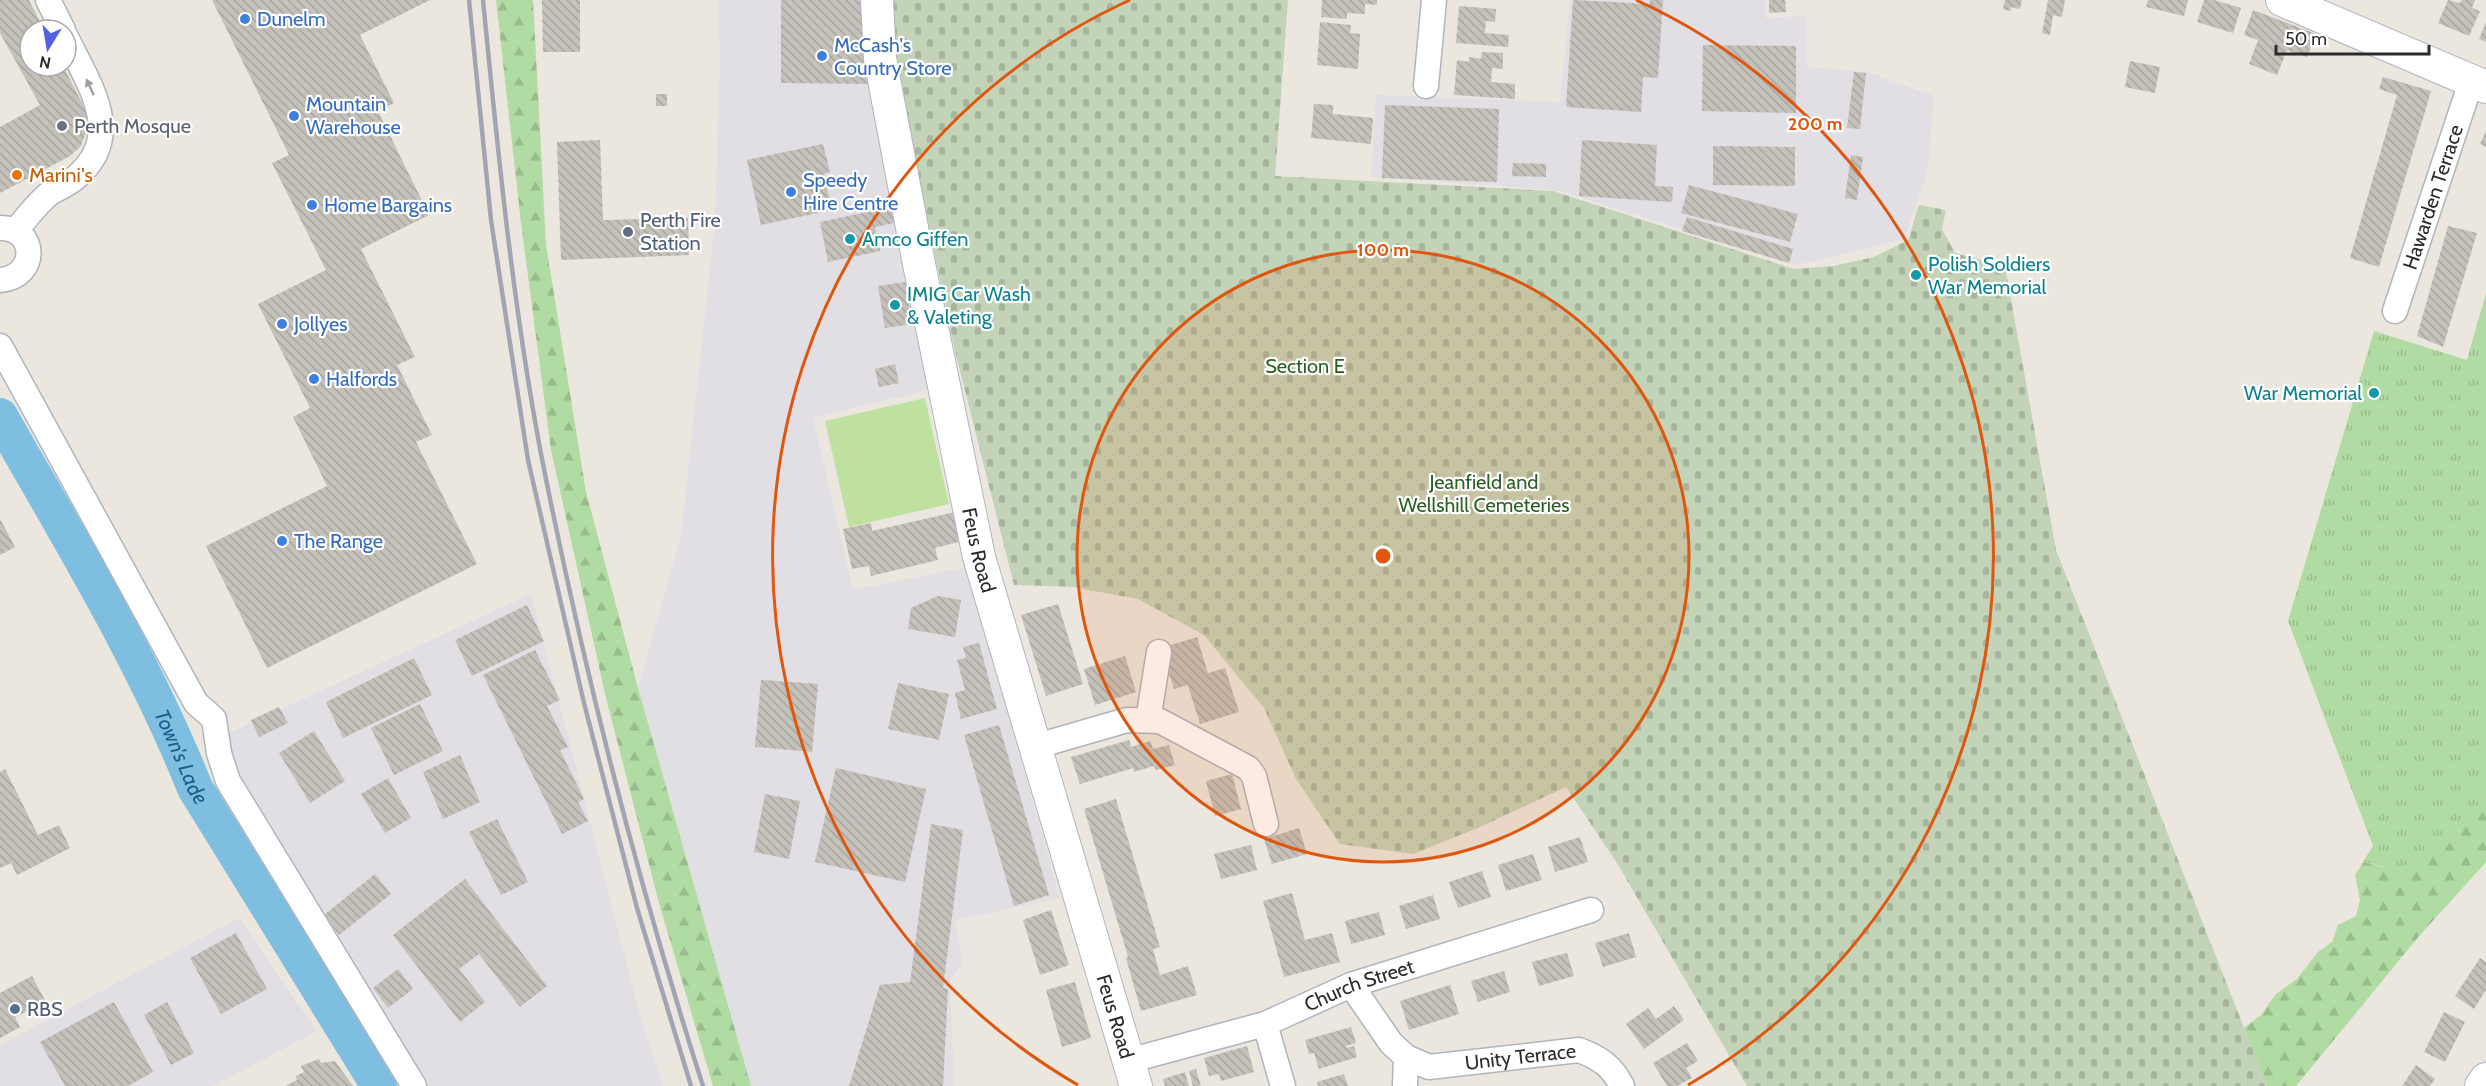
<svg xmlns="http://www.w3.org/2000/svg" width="2486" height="1086" viewBox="0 0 2486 1086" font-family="Cabin,sans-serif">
	<defs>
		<pattern id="forest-firs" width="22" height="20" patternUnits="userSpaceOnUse" patternTransform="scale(1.5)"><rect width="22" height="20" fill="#b0dba2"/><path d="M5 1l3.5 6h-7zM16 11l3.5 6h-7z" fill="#98bc8c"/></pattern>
		<pattern id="cemetery-stones" width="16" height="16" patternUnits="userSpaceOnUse" patternTransform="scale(1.5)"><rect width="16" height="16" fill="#c3d3b8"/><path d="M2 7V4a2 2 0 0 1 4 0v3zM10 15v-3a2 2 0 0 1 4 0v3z" fill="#a8b59e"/></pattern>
		<pattern id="park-tufts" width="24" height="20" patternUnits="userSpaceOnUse" patternTransform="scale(1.5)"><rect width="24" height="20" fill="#b0dba2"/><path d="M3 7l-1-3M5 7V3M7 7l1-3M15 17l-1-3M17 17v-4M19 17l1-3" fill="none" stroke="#98bc8c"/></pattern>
		<pattern id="building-back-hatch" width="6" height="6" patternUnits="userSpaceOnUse" patternTransform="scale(1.5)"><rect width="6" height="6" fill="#c4c1ba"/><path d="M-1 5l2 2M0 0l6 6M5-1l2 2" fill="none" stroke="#a9a6a0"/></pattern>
	</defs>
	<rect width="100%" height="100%" fill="#ebe7df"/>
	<g fill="#e1dee4">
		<path d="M718 0H862L933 389 813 418 853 590 967 567 1060 898 956 920 962 964 950 981 954 1086H751L638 688 681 536 715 220 720 59Z"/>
		<path d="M1570 0H1766L1765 18 1806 16 1807 67 1868 72 1934 96 1927 174 1904 239 1797 265 1556 190 1371 177 1376 95 1560 102Z"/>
		<path d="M531 594 639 1011 664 1086H389L227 814 229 733Z"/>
		<path d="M239 918 317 1031 213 1086H0V1045Z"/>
	</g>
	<g fill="url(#forest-firs)">
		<path d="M496 0H533L546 245 586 492 638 688 751 1086H713L659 903 606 698 551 450 521 223Z"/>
		<path d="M2486 796V862L2420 935 2296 1086H2267L2244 1028 2261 1015 2276 994 2297 979 2318 952 2332 942 2338 925 2356 916 2360 900 2355 875 2363 862 2384 867 2467 819Z"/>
	</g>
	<path fill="url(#cemetery-stones)" d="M886 0H1288L1275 176 1553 191 1794 269 1833 266 1874 257 1908 240 1919 205 1946 210 1942 229 1955 253 2005 266 2056 550 2267 1086H1747L1617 863 1566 787 1480 827 1413 854 1340 844 1296 779 1264 708 1204 635 1138 599 1073 587 1014 585 954 347 906 115Z"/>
	<path fill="url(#park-tufts)" d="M2486 293V796L2442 853 2405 871 2363 862 2373 846 2288 621 2374 331 2467 360Z"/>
	<path fill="#bfe19f" d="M925 398 949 504 849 527 825 421Z"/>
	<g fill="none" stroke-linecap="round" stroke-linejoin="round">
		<path stroke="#7ebee1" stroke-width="36" id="s1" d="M0 416C69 538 143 658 195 788L379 1086"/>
	</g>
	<g fill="url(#building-back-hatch)">
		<path d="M0 0H29L44 30H30V66H63L86 111 87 129 81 146 70 156 0 193V127L40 105 0 33Z"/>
		<path d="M212 0H430L360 35 394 103 378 111 429 215 361 249 415 357 397 365 432 435 416 442 477 564 267 668 206 546 327 486 293 417 310 408 258 304 326 270 272 163 289 155Z"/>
		<path d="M542 0H580V52H543Z"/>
		<path d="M781 0H860L867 84 781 83Z"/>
		<path d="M1322 0H1377V5L1365 4V14L1347 13V19L1321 17Z"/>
		<path d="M1573 0 1650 4V0H1663L1658 78 1643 77 1641 112 1566 107Z"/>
		<path d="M1769 0H1785L1786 12 1769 13Z"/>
		<path d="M2005 0H2022L2020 9 2011 7 2010 11 2003 9Z"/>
		<path d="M2048 0H2065L2062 17 2053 15 2050 35 2042 33Z"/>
		<path d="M2148 0H2188L2184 16 2146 7Z"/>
		<path d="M2204 0H2214L2241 8 2233 33 2197 22Z"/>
		<path d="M2448 0 2460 3 2462 0H2475L2472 8 2480 11 2469 36 2438 23Z"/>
		<path d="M1459 6 1496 9 1495 22 1486 21 1485 33 1509 35 1508 47 1456 43Z"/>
		<path d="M2253 10 2316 34 2307 57 2287 50 2277 75 2249 64 2258 40 2244 35Z"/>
		<path d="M1320 22 1351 25 1350 33 1360 34 1358 69 1317 65Z"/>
		<path d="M2486 22V42L2479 39Z"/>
		<path d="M1703 45 1796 46V113L1702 111Z"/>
		<path d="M1482 52 1503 53V69L1492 68 1491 82 1515 84V99L1454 95 1457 60 1469 62V57L1481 59Z"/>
		<path d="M2130 61 2160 67 2155 93 2125 87Z"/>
		<path d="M1854 72 1866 73 1860 129 1847 128Z"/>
		<path d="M2383 77 2431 91 2379 267 2350 258 2397 95 2379 89Z"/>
		<rect x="656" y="94" width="11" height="12"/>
		<path d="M1314 104 1333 105V114L1373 118 1371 144 1311 138Z"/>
		<path d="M1385 105 1499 109 1497 182 1382 178Z"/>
		<path d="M2486 131V147L2480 144Z"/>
		<path d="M600 140 603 220 688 218 689 255 561 260 557 142Z"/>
		<path d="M1582 140 1657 145 1655 186 1673 187 1672 202 1579 196Z"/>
		<path d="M823 144 830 172 824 174 832 210 761 225 747 160Z"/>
		<path d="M1713 146 1795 147V186L1713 185Z"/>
		<path d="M1851 155 1863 157 1857 200 1845 198Z"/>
		<path d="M1513 163 1546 164V177L1512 176Z"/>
		<path d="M1689 185 1798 214 1790 242 1681 213Z"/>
		<path d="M891 207 894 223 875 227 880 251 828 262 820 222Z"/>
		<path d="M1687 217 1793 249 1789 263 1682 231Z"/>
		<path d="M2448 226 2477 233 2443 347 2417 336Z"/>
		<path d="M905 282 912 324 885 328 878 286Z"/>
		<path d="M895 364 899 383 879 387 875 369Z"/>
		<path d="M955 512 962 541 935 548 938 560 871 576 869 566 852 569 843 529 871 523 872 531Z"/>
		<path d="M0 519 15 547 0 555Z"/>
		<path d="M938 596 961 600 955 637 908 629 911 608Z"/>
		<path d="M1058 604 1083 684 1046 696 1021 615Z"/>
		<path d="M527 605 544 641 472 676 455 640Z"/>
		<path d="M1197 637 1208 673 1225 668 1239 712 1200 724 1188 685 1174 689 1161 648Z"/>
		<path d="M979 643 997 709 961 719 955 693 965 690 957 660 966 658 963 647Z"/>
		<path d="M535 650 560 700 547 706 568 747 560 750 584 799 578 802 588 821 562 834 483 675Z"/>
		<path d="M1125 656 1136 692 1095 705 1084 669Z"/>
		<path d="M414 658 432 695 343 738 326 702Z"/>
		<path d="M761 680 818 684 812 752 755 747Z"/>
		<path d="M898 683 949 694 939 740 888 729Z"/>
		<path d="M420 704 443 751 394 775 371 728Z"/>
		<path d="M279 707 288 723 259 737 251 720Z"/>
		<path d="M999 725 1049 895 1014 906 964 735Z"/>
		<path d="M314 731 345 781 310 803 279 753Z"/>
		<path d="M1129 740 1131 747 1150 741 1153 749 1169 745 1175 765 1156 770 1154 766 1134 772 1133 768 1080 784 1071 757Z"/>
		<path d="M460 755 480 802 443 819 423 772Z"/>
		<path d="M836 768 926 789 905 882 815 862Z"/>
		<path d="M5 769 38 835 59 825 70 848 17 875 11 863 0 868V772Z"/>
		<path d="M1232 774 1241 809 1215 816 1206 781Z"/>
		<path d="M388 778 411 818 385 833 361 794Z"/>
		<path d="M765 794 800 801 789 859 754 852Z"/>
		<path d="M1116 799 1160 947 1153 949 1160 975 1188 966 1197 995 1141 1011 1126 958 1128 957 1084 809Z"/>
		<path d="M497 819 528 882 501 895 469 832Z"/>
		<path d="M931 824 963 830 943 988 948 989 943 1086H849L880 985 910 982Z"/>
		<path d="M1299 828 1307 854 1272 864 1264 839Z"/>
		<path d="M1580 837 1588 862 1555 872 1548 847Z"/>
		<path d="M1251 845 1257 870 1221 879 1214 854Z"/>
		<path d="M1533 854 1542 880 1506 891 1498 865Z"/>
		<path d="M1482 871 1491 897 1458 908 1449 882Z"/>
		<path d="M375 874 391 894 339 935 324 915Z"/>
		<path d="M465 879 547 986 520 1007 479 954 459 969 485 1002 460 1022 393 935Z"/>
		<path d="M1292 893 1305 940 1332 933 1340 962 1284 977 1263 901Z"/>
		<path d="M1433 895 1440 919 1406 929 1399 906Z"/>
		<path d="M1051 910 1069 965 1040 975 1023 920Z"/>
		<path d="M1379 912 1385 935 1351 944 1345 921Z"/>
		<path d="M236 933 267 989 221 1014 190 958Z"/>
		<path d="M1629 933 1636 957 1603 967 1595 943Z"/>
		<path d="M1567 953 1574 976 1539 986 1532 962Z"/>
		<path d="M2480 958 2486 962V990L2474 1009 2455 996Z"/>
		<path d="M398 969 413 989 388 1008 373 988Z"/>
		<path d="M1504 971 1510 992 1478 1002 1471 981Z"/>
		<path d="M32 976 46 1002 15 1017 20 1027 0 1038V993Z"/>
		<path d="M1075 982 1091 1038 1062 1047 1046 990Z"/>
		<path d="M1450 985 1459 1014 1409 1030 1400 1001Z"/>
		<path d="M114 1002 153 1072 128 1086H65L40 1042Z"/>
		<path d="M167 1002 194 1053 171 1065 144 1015Z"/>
		<path d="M1674 1006 1684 1020 1644 1049 1626 1024 1648 1008 1656 1019Z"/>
		<path d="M2444 1012 2465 1022 2445 1062 2424 1052Z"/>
		<path d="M1351 1027 1356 1043 1346 1046 1347 1048 1354 1046 1357 1057 1319 1069 1314 1053 1309 1054 1305 1040Z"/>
		<path d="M1687 1043 1698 1061 1686 1068 1692 1078 1677 1086H1667L1653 1063Z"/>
		<path d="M1247 1046 1254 1072 1221 1081 1219 1074 1209 1076 1204 1058Z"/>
		<path d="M319 1059 321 1063 335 1061 353 1086H285L297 1080 296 1076 304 1072 301 1066Z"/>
		<path d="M2416 1065 2435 1079 2430 1086H2402Z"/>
		<path d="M1196 1069 1201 1086H1193L1189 1071Z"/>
		<path d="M1185 1072 1189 1086H1165L1163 1079Z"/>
		<path d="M1344 1074 1348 1086H1318L1317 1082Z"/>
	</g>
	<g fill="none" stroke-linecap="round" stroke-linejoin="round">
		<defs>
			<g id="minor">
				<path d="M48 0 63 30"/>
				<path d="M1426 86 1434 0"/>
				<path d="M0 228C37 227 39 277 0 280"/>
				<path d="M15 231C26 219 37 203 50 193 58 188 67 185 74 179 127 136 89 85 66 37"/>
				<path id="s2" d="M2395 311 2471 82"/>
				<path d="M0 346 196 703 214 719 219 753 228 781 414 1086"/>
				<path d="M1148 720 1159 652"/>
				<path d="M1037 746 1127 720 1160 721 1248 768 1254 776 1266 824"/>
				<path id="s3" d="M1351 985 1391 1043 1406 1057 1429 1067 1579 1050C1600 1058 1612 1066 1622 1086"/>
				<path d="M1265 1024 1283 1086"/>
				<path id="s4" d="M1128 1061 1265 1024 1351 985 1591 910"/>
				<path d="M1405 1086 1406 1057"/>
			</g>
			<g id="tertiary">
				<path id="s5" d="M877 0 880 58 917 254 979 557 1136 1086"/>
				<path d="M2282 0 2486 87"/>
				<path d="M2481 1086 2486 1079"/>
			</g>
		</defs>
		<use href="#minor" stroke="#b2b4bd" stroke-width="27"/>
		<use href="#tertiary" stroke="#b2b4bd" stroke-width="34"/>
		<use href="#minor" stroke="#fff" stroke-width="24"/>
		<use href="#tertiary" stroke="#fff" stroke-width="32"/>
		<g stroke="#a2a3b3" stroke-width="4.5">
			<path d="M469 0 491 220 528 460 584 703 637 908 691 1086"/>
			<path d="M483 0C498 153 513 308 542 459 584 671 637 880 703 1086"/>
		</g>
	</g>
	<defs><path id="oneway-solid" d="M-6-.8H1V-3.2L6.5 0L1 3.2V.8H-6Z" transform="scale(1.5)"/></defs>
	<use fill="#a0a0a0" href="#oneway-solid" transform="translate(90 87) rotate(-115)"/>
	<circle cx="1383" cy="556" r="306" fill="#df570e" fill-opacity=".12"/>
	<g fill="none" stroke="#df570e" stroke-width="3">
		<circle cx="1383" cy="556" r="306"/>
		<path d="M1078 1085A611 611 0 0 1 1130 0M1636 0A611 611 0 0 1 1688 1085"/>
	</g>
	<g fill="#3f7fe0" stroke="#fff" stroke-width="2">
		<circle cx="245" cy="19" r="6"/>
		<circle cx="822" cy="56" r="6"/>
		<circle cx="294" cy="116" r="6"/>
		<circle cx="791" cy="192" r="6"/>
		<circle cx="312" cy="205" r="6"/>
		<circle cx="282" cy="324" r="6"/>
		<circle cx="314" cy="379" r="6"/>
		<circle cx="282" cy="541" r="6"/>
	</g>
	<circle fill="#6b7280" stroke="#fff" stroke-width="2" cx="62" cy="126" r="6"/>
	<circle fill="#e8710a" stroke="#fff" stroke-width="2" cx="17" cy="175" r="6"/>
	<g fill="#5c6f8a" stroke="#fff" stroke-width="2">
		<circle cx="628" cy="232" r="6"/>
		<circle cx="15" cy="1009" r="6"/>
	</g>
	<g fill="#0f9aa8" stroke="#fff" stroke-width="2">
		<circle cx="850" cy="239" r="6"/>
		<circle cx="1916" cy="275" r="6"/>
		<circle cx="895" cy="305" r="6"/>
		<circle cx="2374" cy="393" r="6"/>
	</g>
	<g text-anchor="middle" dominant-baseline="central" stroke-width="4.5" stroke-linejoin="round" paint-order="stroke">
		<g font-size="20" fill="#366cbe" stroke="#fff" text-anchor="start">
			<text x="257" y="19">Dunelm</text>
			<text x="834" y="45">McCash's<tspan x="834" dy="23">Country Store</tspan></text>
			<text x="306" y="104">Mountain<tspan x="306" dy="23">Warehouse</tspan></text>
			<text x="803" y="180">Speedy<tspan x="803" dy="23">Hire Centre</tspan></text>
			<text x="324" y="205">Home Bargains</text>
			<text x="294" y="324">Jollyes</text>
			<text x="326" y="379">Halfords</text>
			<text x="294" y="541">The Range</text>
		</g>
		<g font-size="20" fill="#5b616d" stroke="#fff" text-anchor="start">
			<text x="74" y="126">Perth Mosque</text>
		</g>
		<g font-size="20" fill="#c56008" stroke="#fff" text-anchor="start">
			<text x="29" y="175">Marini's</text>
		</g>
		<g font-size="20" fill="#2b2b2b" stroke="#fff">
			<text stroke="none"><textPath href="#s2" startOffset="120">Hawarden Terrace</textPath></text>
			<text stroke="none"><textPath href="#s5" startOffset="560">Feus Road</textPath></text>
			<text stroke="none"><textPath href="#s4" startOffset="244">Church Street</textPath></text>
			<text stroke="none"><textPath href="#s5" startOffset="1046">Feus Road</textPath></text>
			<text stroke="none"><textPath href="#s3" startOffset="208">Unity Terrace</textPath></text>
		</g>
		<g font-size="20" fill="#4e5e75" stroke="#fff" text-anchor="start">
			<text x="640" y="220">Perth Fire<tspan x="640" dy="23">Station</tspan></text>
			<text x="27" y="1009">RBS</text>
		</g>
		<g font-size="20" fill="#0d838f" stroke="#fff" text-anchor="start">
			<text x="862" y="239">Amco Giffen</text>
			<text x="1928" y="264">Polish Soldiers<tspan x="1928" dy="23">War Memorial</tspan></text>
			<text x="907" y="294">IMIG Car Wash<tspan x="907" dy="23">&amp; Valeting</tspan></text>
			<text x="2362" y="393" text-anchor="end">War Memorial</text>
		</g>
		<g font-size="20" fill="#2a6023" stroke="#fff">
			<text x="1305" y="366">Section E</text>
			<text x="1484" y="482">Jeanfield and<tspan x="1484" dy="23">Wellshill Cemeteries</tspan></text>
		</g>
		<g font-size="21" font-style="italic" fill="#1d5d8d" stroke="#fff">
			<text stroke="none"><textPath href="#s1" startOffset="386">Town's Lade</textPath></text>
		</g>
	</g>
	<circle cx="1383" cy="556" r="9" fill="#df570e" stroke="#fff" stroke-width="3"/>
	<g font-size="18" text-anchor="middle" font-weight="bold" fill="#df570e" stroke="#fff" stroke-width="4.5" stroke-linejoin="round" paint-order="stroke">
		<text x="1815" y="130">200 m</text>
		<text x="1383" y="256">100 m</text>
	</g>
	<g transform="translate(48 48) rotate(191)"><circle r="28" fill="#ffffff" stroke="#aaaaaa" stroke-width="1.5"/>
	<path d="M0-4.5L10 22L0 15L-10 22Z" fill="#5261e5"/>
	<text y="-9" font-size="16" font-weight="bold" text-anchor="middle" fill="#2b2b2b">N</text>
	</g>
	<path d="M2276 45v9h153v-9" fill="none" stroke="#2b2b2b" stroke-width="3"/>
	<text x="2285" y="45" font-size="18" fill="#2b2b2b" stroke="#ffffff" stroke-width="4.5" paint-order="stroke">50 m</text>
</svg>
